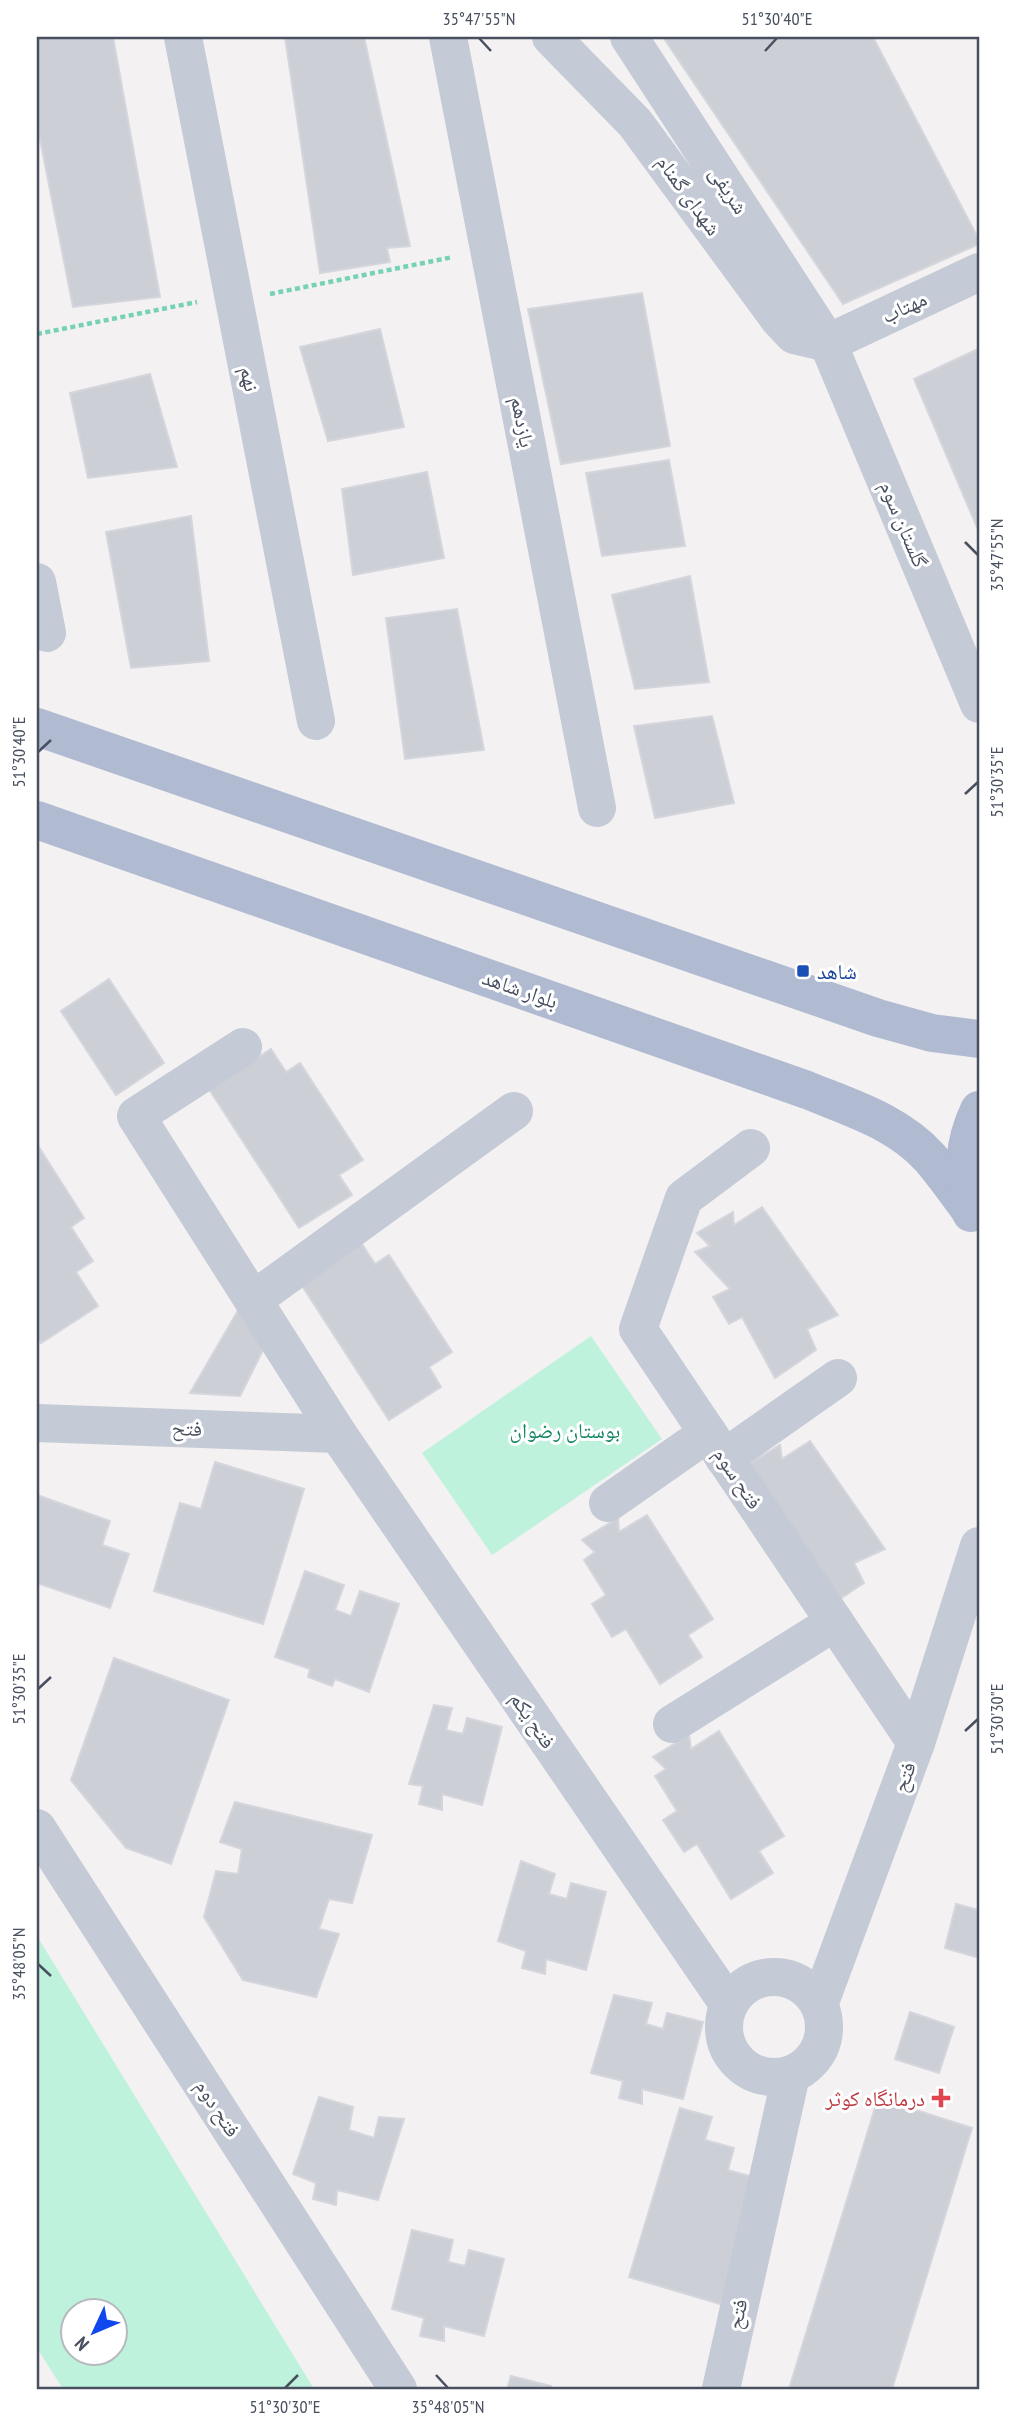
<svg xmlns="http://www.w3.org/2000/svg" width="1016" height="2426" viewBox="0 0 1016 2426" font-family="'PT Sans Narrow','Noto Naskh Arabic',sans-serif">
	<rect width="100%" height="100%" fill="#f3f1f1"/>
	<g fill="#bff2dc" fill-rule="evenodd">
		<path d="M591 1336 662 1439 492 1555 422 1453Z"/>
		<path d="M37 1936 314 2389H63L37 2348ZM74 2310H116V2352H74Z"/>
	</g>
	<g fill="#cdcfd6" stroke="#d5d6dd" stroke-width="2">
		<path d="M37 37H113L160 297 73 307 37 124Z"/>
		<path d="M285 37H364L410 246 387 248 390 262 320 273Z"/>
		<path d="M663 37H873L979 240V244L843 304Z"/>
		<path d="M642 293 670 446 561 464 528 309Z"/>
		<path d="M380 329 404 427 328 441 300 347Z"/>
		<path d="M978 349 979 353V532L914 379Z"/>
		<path d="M150 374 177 467 88 478 70 393Z"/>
		<path d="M669 460 685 546 602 556 586 473Z"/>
		<path d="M427 472 444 558 353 575 342 489Z"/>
		<path d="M191 516 209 661 131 668 106 532Z"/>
		<path d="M690 576 709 682 635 689 612 595Z"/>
		<path d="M457 609 484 750 405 759 386 618Z"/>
		<path d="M712 716 734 803 655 818 634 726Z"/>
		<path d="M109 979 164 1063 116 1095 61 1011Z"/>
		<path d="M271 1049 286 1072 300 1063 363 1160 339 1175 352 1195 299 1228 209 1089Z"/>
		<path d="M37 1144 84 1218 71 1227 93 1261 76 1272 98 1306 41 1343 37 1337Z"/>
		<path d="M762 1207 838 1315 807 1329 816 1350 775 1378 742 1317 729 1324 713 1297 730 1289 695 1252 710 1246 697 1233 733 1212 734 1225Z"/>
		<path d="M360 1241 375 1264 389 1255 452 1352 429 1367 441 1387 389 1420 299 1281Z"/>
		<path d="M243 1302 268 1340 240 1396 190 1393Z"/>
		<path d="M810 1441 885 1549 854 1563 864 1583 822 1611 744 1467 780 1445 782 1459Z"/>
		<path d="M215 1462 304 1489 263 1624 154 1591 180 1503 201 1509Z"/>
		<path d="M37 1495 110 1521 102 1545 129 1554 110 1608 37 1583Z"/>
		<path d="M647 1515 713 1619 688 1635 702 1657 660 1684 626 1629 612 1637 592 1604 606 1595 584 1560 595 1552 582 1540 618 1518 619 1532Z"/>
		<path d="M305 1571 344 1585 335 1610 351 1616 360 1591 399 1604 369 1692 335 1679 332 1686 308 1677 310 1669 275 1657Z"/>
		<path d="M114 1658 229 1700 171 1864 126 1848 71 1780Z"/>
		<path d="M434 1705 452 1708 446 1730 463 1734 467 1718 502 1727 482 1805 442 1794V1810L419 1804 423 1786 409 1784Z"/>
		<path d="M719 1731 784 1836 759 1851 773 1873 731 1899 697 1844 684 1852 663 1820 677 1811 655 1776 666 1769 653 1757 689 1735 691 1749Z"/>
		<path d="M235 1802 372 1835 352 1903 329 1899 319 1929 339 1934 316 1997 243 1980 204 1917 216 1871 238 1874 242 1849 220 1842Z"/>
		<path d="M521 1861 555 1874 549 1894 567 1899 571 1883 606 1892 586 1970 546 1959 545 1974 522 1968 526 1951 498 1941Z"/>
		<path d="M956 1904 979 1910V1958L945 1948Z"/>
		<path d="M614 1995 652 2003 646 2024 663 2029 667 2013 703 2022 683 2099 642 2089V2104L619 2098 623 2081 591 2073Z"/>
		<path d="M910 2012 954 2027 939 2073 895 2059Z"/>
		<path d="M319 2097 353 2107 349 2130 374 2138 379 2117 404 2119 378 2200 337 2190 336 2205 313 2199 316 2183 293 2174Z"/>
		<path d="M878 2098 972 2128 892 2389H789Z"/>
		<path d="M680 2108 712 2117 705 2140 734 2148 728 2170 753 2177 730 2307 629 2277Z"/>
		<path d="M412 2230 453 2240 448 2262 465 2266 469 2250 504 2259 484 2336 444 2326V2341L420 2336 424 2318 392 2309Z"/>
		<path d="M511 2376 551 2386V2389H507Z"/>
	</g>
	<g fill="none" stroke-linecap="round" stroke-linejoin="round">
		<g stroke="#75d2b6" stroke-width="4.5" stroke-dasharray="5 3.5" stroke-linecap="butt">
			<path d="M270 294 453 257"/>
			<path d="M37 334 197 302"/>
		</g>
		<g stroke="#c4cad6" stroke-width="38">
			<path d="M183 37 316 721"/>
			<path d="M448 37 597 808"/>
			<path d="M551 37 635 123 779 319 794 335 828 343"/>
			<path d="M629 37 828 343 979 704"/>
			<path d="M828 343 979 272"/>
			<path d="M37 582 47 633"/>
			<path d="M243 1047 136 1116 338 1434 729 2005"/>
			<path d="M751 1148 684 1198 638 1329 916 1743"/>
			<path d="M253 1300 514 1111"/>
			<path d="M37 1423 338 1434"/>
			<path d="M724 1458 838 1378"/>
			<path d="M608 1503 708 1433"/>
			<path d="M672 1724 835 1622"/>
			<path d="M37 1828 398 2389"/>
			<circle cx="774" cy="2027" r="50"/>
			<path d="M819 2005 916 1743 979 1546"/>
			<path d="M721 2389 791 2075"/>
		</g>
		<g stroke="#b0bad1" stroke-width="38">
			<path d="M37 727 878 1018 932 1033 979 1039"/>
			<path d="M37 820 807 1090C851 1108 898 1122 930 1158 944 1174 957 1193 970 1210"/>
			<path d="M971 1213C960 1180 964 1141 979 1110"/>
		</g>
	</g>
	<path fill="none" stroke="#485060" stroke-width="2.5" d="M479 38 491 51M765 51 777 38M965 542 978 555M38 752 51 740M965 794 978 782M38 1689 51 1677M965 1731 978 1719M38 1964 51 1976M436 2375 448 2388M285 2388 298 2375"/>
	<rect fill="#1a4fb4" stroke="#fff" stroke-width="2.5" x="796" y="964" width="14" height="14" rx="3.5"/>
	<path fill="#e0444e" stroke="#fff" stroke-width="2.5" d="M937.5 2087.5h7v7h7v7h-7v7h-7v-7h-7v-7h7z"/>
	<g text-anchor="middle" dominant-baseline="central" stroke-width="6" stroke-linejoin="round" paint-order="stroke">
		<g font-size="21" fill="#485060" stroke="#fff">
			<text transform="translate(729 190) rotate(57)">شریفی</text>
			<text transform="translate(689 195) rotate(54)">شهدای گمنام</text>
			<text transform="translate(904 307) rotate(-25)">مهتاب</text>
			<text transform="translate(250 379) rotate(79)">نهم</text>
			<text transform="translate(523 422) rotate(79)">یازدهم</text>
			<text transform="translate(904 524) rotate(67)">گلستان سوم</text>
			<text transform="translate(520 989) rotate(19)">بلوار شاهد</text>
			<text transform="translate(187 1428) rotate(2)">فتح</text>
			<text transform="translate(738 1478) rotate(56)">فتح سوم</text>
			<text transform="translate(533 1720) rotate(56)">فتح یکم</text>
			<text transform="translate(904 1777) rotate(-70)">فتح</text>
			<text transform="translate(218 2108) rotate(57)">فتح دوم</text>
			<text transform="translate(737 2314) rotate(-77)">فتح</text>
		</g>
		<g font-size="21" fill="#164399" stroke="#fff" text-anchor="start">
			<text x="817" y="971">شاهد</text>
		</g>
		<g font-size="21" fill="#138663" stroke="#fff">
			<text x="565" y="1430">بوستان رضوان</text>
		</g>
		<g font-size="21" fill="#be3a42" stroke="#fff" text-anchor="end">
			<text x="925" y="2098">درمانگاه کوثر</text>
		</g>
	</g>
	<rect width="1016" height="2426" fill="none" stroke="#ffffff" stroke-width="77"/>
	<g transform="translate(94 2332) rotate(226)"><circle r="33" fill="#ffffff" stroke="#b6b9bf" stroke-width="2"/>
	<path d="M0-5L12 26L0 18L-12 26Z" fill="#1047ee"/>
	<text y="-10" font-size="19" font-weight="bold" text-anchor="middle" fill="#485060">N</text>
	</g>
	<rect x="38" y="38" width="940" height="2350" fill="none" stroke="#485060" stroke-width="2.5"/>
	<g font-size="18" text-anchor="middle" fill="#485060">
		<text x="479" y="25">35°47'55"N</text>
		<text x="777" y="25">51°30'40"E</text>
		<text transform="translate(997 555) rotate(-90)" y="6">35°47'55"N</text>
		<text transform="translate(19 752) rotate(-90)" y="6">51°30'40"E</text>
		<text transform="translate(997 782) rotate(-90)" y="6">51°30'35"E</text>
		<text transform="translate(19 1689) rotate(-90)" y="6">51°30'35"E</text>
		<text transform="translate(997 1719) rotate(-90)" y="6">51°30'30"E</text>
		<text transform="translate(19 1964) rotate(-90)" y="6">35°48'05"N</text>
		<text x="285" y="2413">51°30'30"E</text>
		<text x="448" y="2413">35°48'05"N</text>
	</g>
</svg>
